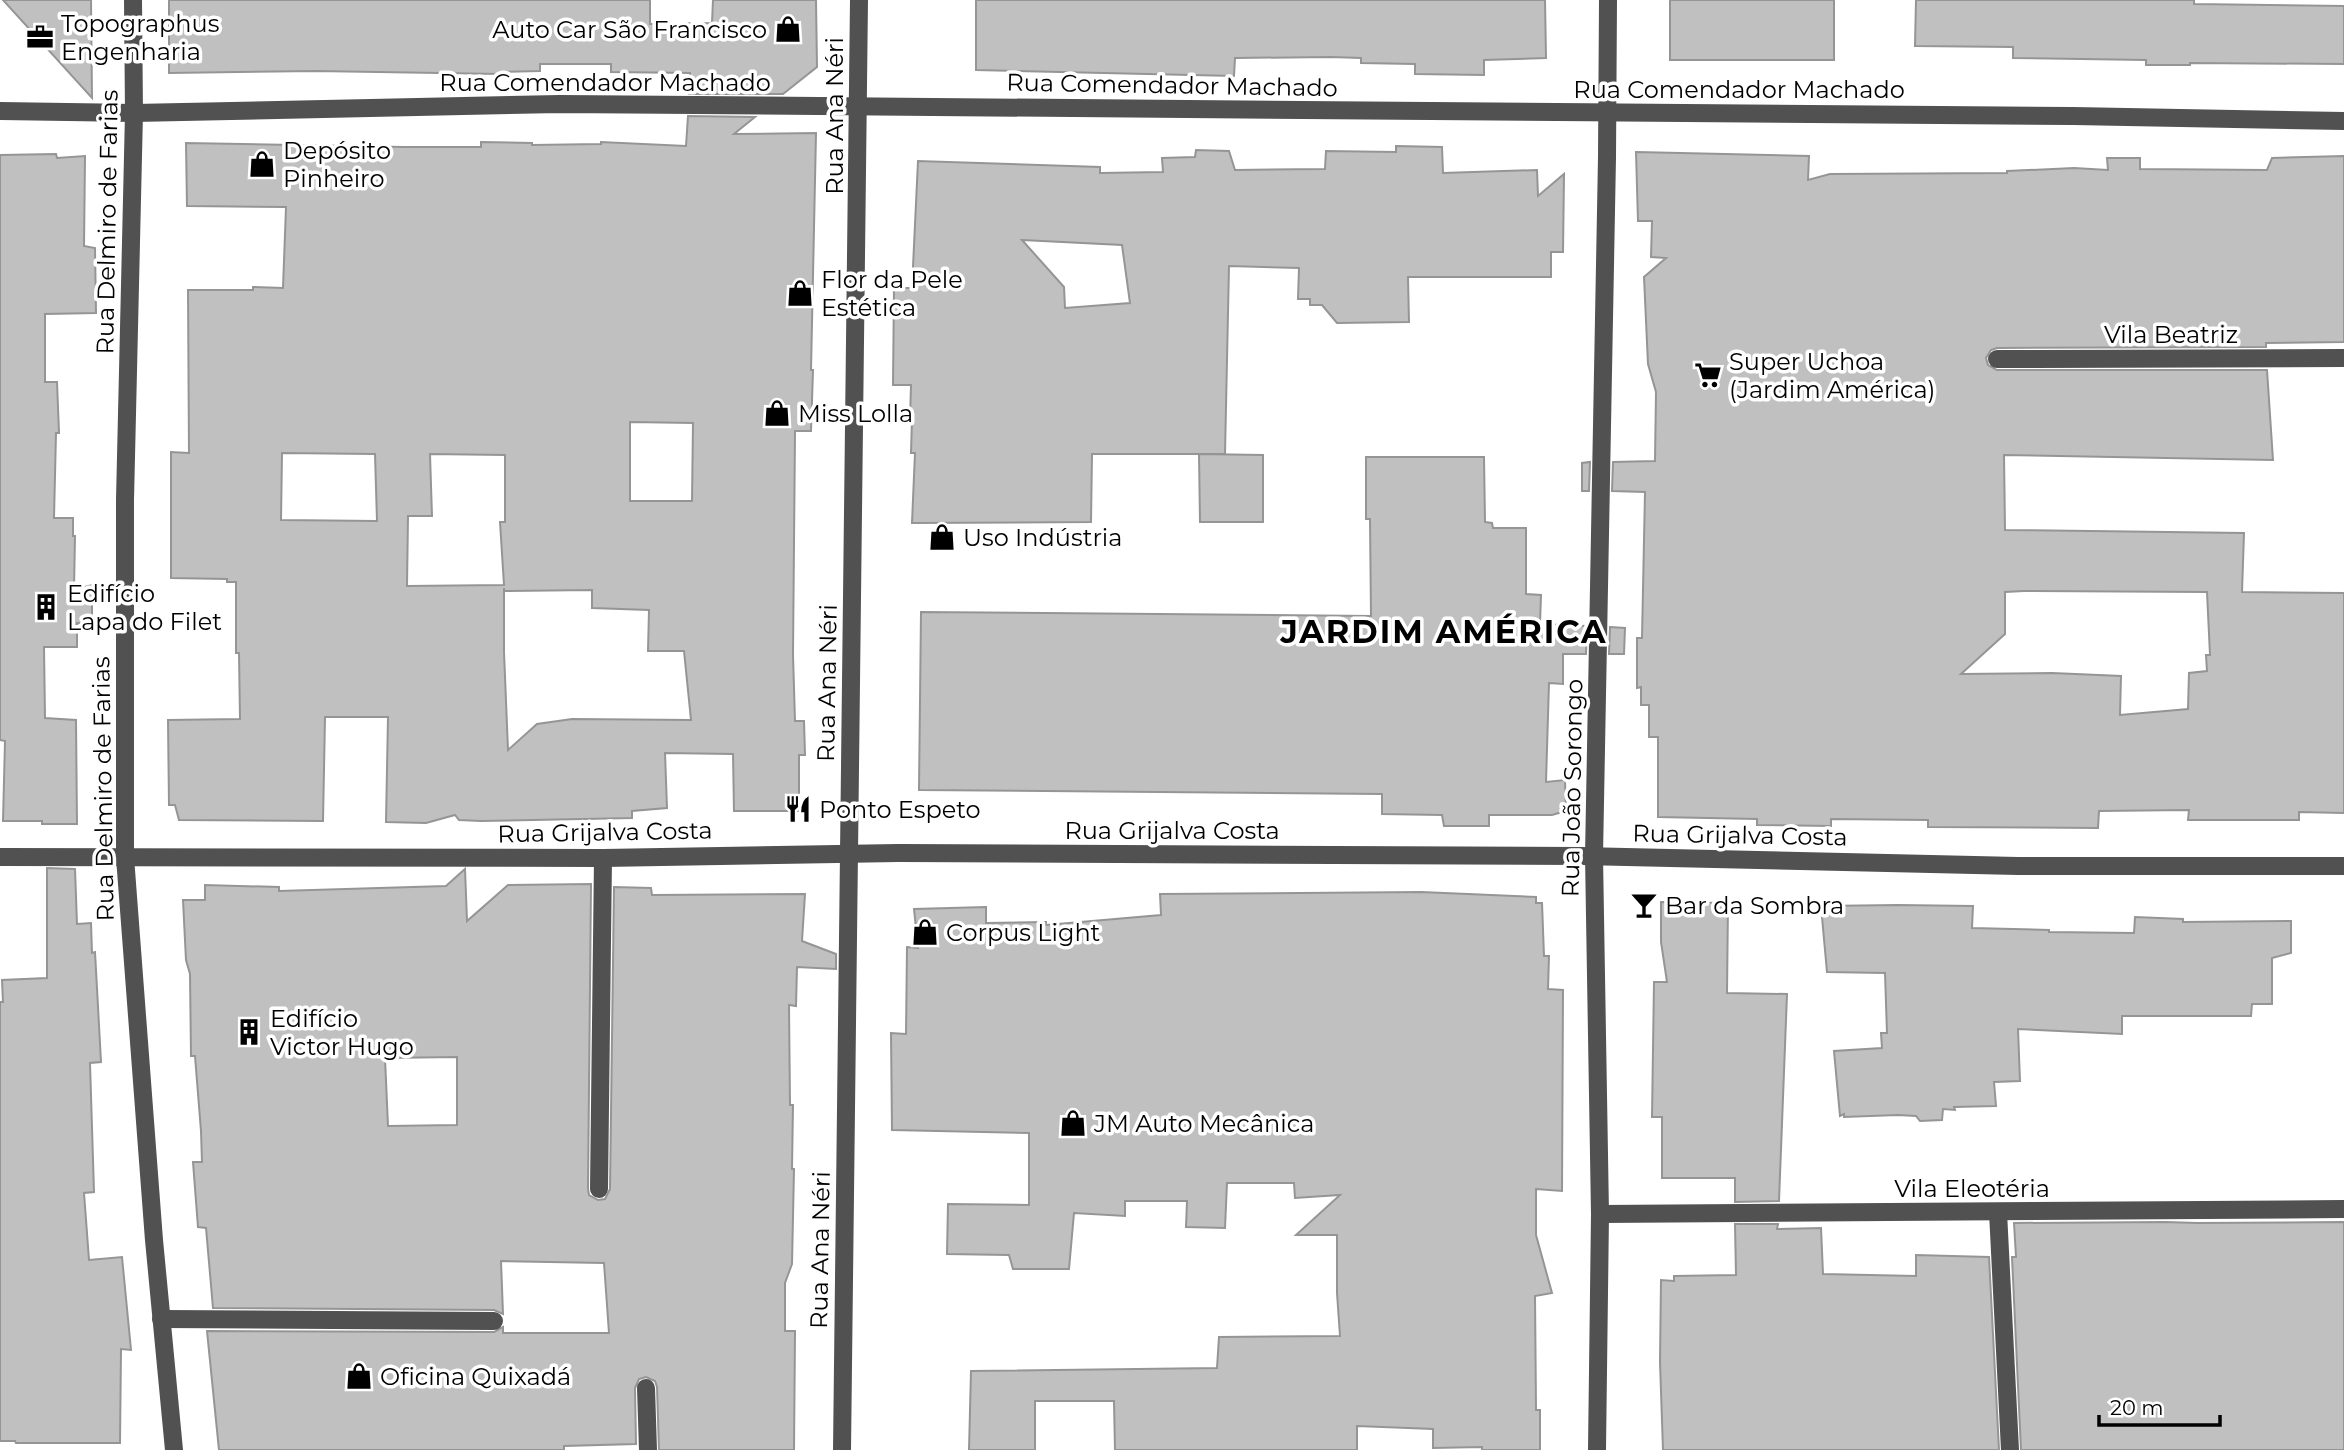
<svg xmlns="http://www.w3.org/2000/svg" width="2344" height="1450" viewBox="0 0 2344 1450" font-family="Montserrat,sans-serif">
	<rect width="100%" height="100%" fill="#fff"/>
	<g fill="#c0c0c0" stroke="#959595" stroke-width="2" fill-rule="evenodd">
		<path d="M3 0H91L92 98Z"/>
		<path d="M169 0H650V24L712 23 713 0H816L817 67 783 94H689L690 73 611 72V64H540V71L500 72V74L316 71 169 73Z"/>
		<path d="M976 0H1545L1546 58 1484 60V75L1415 74V64L1361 63V58L1331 57 1235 58 1234 76 976 70Z"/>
		<rect x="1670" y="0" width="164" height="60"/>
		<path d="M1916 0H2194V4L2344 6V64L2190 63V65H2146V60L2013 58V47L1915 46Z"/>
		<path d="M688 116 755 117 734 134 816 133 811 370H813L811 431H795L793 655 795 721H804L805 755H799V811H734L733 754 665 753 667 808 632 811V818L481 821 459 820 455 815 426 823 386 822 388 717H325L323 821 179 820 175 805H169L168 720 240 719 239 653H236V582H227V579L171 578V452L189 453 188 290H253V287L283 288 286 207 187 206 186 143 404 147H481V142L532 143V145L601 144V142L686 146ZM630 422 693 423 692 501H630ZM282 453 375 454 377 521 281 520ZM430 454 505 455V522H500L504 585 407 586 408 516H432ZM504 588V591L592 590V608L649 610 648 651H684L691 720 572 719 537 724 508 750 504 652Z"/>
		<path d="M1396 146 1442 147 1443 173 1537 170 1538 196 1564 174 1563 252H1551V277H1408L1409 322 1337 323 1322 305H1310V299H1298L1299 268 1229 266 1225 454H1092L1091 522 912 523 915 453H911L912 419H910L911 385H893L894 288H912L918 161 1100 167V173L1163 172 1162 158 1195 157 1196 150 1229 151 1235 170 1325 169 1326 151 1396 152ZM1022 240 1122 245 1130 303 1065 308 1064 287Z"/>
		<path d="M1636 152 1809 156 1808 180 1830 174 2007 173V171L2074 168 2108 170 2107 158H2140V169L2267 170 2272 158 2344 156V342L2266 343V347L1997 348 1991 350 1986 358 1988 365 1997 370H2267L2273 460 2004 455 2005 530 2244 533 2242 592 2344 593V813L2299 812V820H2188L2189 810 2099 811 2098 828 1928 827V820L1831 819V826L1757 825V819L1658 817V737H1649V705H1641V687L1637 688V638H1642L1645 492 1612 491 1613 462 1655 461 1656 392 1648 364 1644 277 1666 258 1651 257 1652 221H1638ZM2024 591 2207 592 2210 655H2206L2207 671 2189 673 2188 709 2120 715 2121 676 2052 673 1961 674 2005 634V592Z"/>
		<path d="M56 154 57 158 85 156 84 246 95 248 96 313 45 314V382H57L59 433H56L54 518H73V536H75L74 590 92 585V624L77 623V647H44L45 718 76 720 77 824H42V821H3L5 741 0 740V155Z"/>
		<path d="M1199 454 1263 455V522H1200Z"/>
		<path d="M1366 457H1484L1485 522 1492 523 1493 528H1526V594L1541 595 1540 624 1587 626 1586 654H1563V684L1549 683 1546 782 1565 780 1566 811 1552 815H1489V826H1444L1442 815 1382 814V794L919 790 921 612 1371 616 1370 519H1366Z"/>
		<path d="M1590 462 1589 491H1582V463Z"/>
		<path d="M1610 627 1625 628 1624 654H1609Z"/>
		<path d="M47 868 75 869 77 924 91 923 92 953 95 952 101 1062 90 1063 94 1192 84 1193 89 1260 122 1257 131 1350 121 1349 120 1443H16L15 1441H0V1002H3L2 980 47 978Z"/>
		<path d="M465 869 467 921 508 885 591 884 588 1189 589 1195 598 1200 605 1199 610 1189 614 887 651 888 652 895 805 894 802 941 836 954V969L797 967 796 1006 789 1005 790 1105H793L792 1169H794L792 1264 785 1283V1331H795L794 1450H659L657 1387 655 1381 646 1377 639 1379 635 1388 636 1444 564 1446V1450H219L207 1331 494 1332 503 1327V1333H609L604 1263 501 1261 503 1314 494 1310 213 1308 206 1228 198 1227 193 1162H202L201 1131 195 1056H191L190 974 186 960 183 900H205V885L279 887V891L446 886ZM457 1057V1125L388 1126 385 1058Z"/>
		<path d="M1421 892 1536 897V903H1542L1544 956H1549L1548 989 1563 990 1562 1191 1536 1189V1235L1552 1293 1535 1296 1536 1410H1540V1450H1482V1447L1433 1448V1429L1357 1426V1450H1115L1114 1401H1035V1450H969L971 1371 1217 1368 1219 1337 1340 1336 1337 1293V1235H1296L1340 1195 1295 1198 1294 1183H1227L1225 1228 1186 1227 1187 1201H1125V1216L1074 1213 1069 1269H1013L1009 1255 947 1254 948 1204 1029 1205V1133L892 1130 891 1033 906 1034 907 947 918 948 914 909 986 907V923L1046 922V925L1161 915 1160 894Z"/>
		<path d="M1661 902 1728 903 1727 993 1787 994 1779 1201 1735 1202V1178H1662V1117H1652L1654 982H1667L1661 942Z"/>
		<path d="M1898 905 1973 906 1972 928 2049 930V932L2134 933 2135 917 2183 919V922L2291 921V953L2272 958V1004H2252L2251 1016H2122V1034L2018 1029 2020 1081 1994 1082 1996 1106 1954 1107 1955 1110 1943 1109 1942 1120 1920 1121 1916 1116 1898 1115 1844 1117V1114L1840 1116 1834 1051 1882 1048 1881 1033H1887L1885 973 1827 972 1821 906Z"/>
		<path d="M2165 1222 2197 1223 2344 1222V1450H2021L2012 1257H2016L2014 1223Z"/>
		<path d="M1735 1224H1778L1777 1229 1821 1228 1823 1274 1916 1276V1255L1989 1257 1999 1450H1663L1660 1362 1661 1280 1674 1281V1276L1736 1275Z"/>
	</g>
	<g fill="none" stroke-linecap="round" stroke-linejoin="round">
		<g stroke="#515151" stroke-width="18">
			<path d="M133 0 134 113 125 500V857L154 1240 174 1450"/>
			<path d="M0 111 134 113 560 104 2073 116 2344 121"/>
			<path d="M1997 359 2344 358"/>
			<path d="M0 857 603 858 898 853 1582 856 2018 866H2344"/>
			<path d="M599 1189 603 858"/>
			<path d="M1998 1212 2010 1450"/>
			<path d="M1600 1214 2344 1209"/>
			<path d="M161 1319 494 1321"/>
			<path d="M646 1388 648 1450"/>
			<path d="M842 1450 859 0"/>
			<path d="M1597 1450 1600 1214 1594 856 1607 157 1608 0"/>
		</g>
	</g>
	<defs>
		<symbol id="shop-bare" viewBox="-9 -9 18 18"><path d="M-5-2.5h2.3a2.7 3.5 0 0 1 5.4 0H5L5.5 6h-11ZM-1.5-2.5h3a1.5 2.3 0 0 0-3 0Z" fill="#000" stroke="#fff" stroke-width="2.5" paint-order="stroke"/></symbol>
		<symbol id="office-bare" viewBox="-9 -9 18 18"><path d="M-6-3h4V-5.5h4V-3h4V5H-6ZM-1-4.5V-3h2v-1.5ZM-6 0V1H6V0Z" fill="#000" stroke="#fff" stroke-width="2.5" paint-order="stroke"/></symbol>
		<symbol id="supermarket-bare" viewBox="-9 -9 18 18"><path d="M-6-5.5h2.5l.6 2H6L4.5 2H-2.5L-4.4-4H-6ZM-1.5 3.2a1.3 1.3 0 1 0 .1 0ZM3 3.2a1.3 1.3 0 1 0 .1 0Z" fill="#000" stroke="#fff" stroke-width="2.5" paint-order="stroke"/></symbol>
		<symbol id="building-bare" viewBox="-9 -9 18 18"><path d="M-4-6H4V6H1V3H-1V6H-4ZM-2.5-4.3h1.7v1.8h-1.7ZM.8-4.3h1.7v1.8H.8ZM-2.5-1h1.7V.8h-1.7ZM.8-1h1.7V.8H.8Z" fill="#000" stroke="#fff" stroke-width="2.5" paint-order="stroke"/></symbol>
		<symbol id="restaurant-bare" viewBox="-9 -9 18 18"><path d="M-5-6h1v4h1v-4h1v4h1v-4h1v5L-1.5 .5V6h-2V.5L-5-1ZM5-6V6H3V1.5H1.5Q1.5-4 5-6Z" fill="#000" stroke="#fff" stroke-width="2.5" paint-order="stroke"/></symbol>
		<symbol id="bar-bare" viewBox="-9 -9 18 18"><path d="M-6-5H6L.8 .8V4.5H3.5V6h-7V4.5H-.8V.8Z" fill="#000" stroke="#fff" stroke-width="2.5" paint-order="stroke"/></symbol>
	</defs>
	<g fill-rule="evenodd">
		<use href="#shop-bare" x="769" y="10" width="38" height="38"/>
		<use href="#office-bare" x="21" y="18" width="38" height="38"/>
		<use href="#shop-bare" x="243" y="145" width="38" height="38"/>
		<use href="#shop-bare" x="781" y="274" width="38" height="38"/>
		<use href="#supermarket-bare" x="1689" y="356" width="38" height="38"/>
		<use href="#shop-bare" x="758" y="394" width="38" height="38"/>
		<use href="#shop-bare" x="923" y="518" width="38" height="38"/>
		<use href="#building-bare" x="27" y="588" width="38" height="38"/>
		<use href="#restaurant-bare" x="779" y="790" width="38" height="38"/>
		<use href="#bar-bare" x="1625" y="886" width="38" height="38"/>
		<use href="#shop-bare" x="906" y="913" width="38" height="38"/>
		<use href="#building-bare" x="230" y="1013" width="38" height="38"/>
		<use href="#shop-bare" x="1054" y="1104" width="38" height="38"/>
		<use href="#shop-bare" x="340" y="1357" width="38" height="38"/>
	</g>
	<g text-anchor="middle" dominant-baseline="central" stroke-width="7" stroke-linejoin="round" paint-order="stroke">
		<g font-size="24" fill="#000" stroke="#fff" text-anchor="start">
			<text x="61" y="23">Topographus<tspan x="61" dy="28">Engenharia</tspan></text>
			<text x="767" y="29" text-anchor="end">Auto Car São Francisco</text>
			<text x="283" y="150">Depósito<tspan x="283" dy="28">Pinheiro</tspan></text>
			<text x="821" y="279">Flor da Pele<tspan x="821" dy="28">Estética</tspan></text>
			<text x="1729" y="361">Super Uchoa<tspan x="1729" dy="28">(Jardim América)</tspan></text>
			<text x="798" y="413">Miss Lolla</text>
			<text x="963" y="537">Uso Indústria</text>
			<text x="67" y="593">Edifício<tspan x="67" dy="28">Lapa do Filet</tspan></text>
			<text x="819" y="809">Ponto Espeto</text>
			<text x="1665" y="905">Bar da Sombra</text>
			<text x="946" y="932">Corpus Light</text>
			<text x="270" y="1018">Edifício<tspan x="270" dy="28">Victor Hugo</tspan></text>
			<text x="1094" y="1123">JM Auto Mecânica</text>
			<text x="380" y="1376">Oficina Quixadá</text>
		</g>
		<g font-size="24" fill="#000" stroke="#fff">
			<text x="605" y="82">Rua Comendador Machado</text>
			<text transform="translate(1172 85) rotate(1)">Rua Comendador Machado</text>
			<text x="1739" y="89">Rua Comendador Machado</text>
			<text transform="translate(834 116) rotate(-90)">Rua Ana Néri</text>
			<text transform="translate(107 222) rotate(-89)">Rua Delmiro de Farias</text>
			<text x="2171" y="334">Vila Beatriz</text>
			<text transform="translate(827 683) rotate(-89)">Rua Ana Néri</text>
			<text transform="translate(1572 788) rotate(-89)">Rua João Sorongo</text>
			<text transform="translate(103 789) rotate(-91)">Rua Delmiro de Farias</text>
			<text x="1172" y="830">Rua Grijalva Costa</text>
			<text transform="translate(605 832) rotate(-1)">Rua Grijalva Costa</text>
			<text transform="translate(1740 835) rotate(1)">Rua Grijalva Costa</text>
			<text x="1972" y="1188">Vila Eleotéria</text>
			<text transform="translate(820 1250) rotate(-89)">Rua Ana Néri</text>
		</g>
		<g font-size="32" font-weight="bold" letter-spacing="2" fill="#000" stroke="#fff">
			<text x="1444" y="631">JARDIM AMÉRICA</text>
		</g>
	</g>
	<path d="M2099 1415v10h121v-10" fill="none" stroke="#000000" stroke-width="3.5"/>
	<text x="2110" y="1415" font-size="21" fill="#000000" stroke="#ffffff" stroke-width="5" paint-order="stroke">20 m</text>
</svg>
